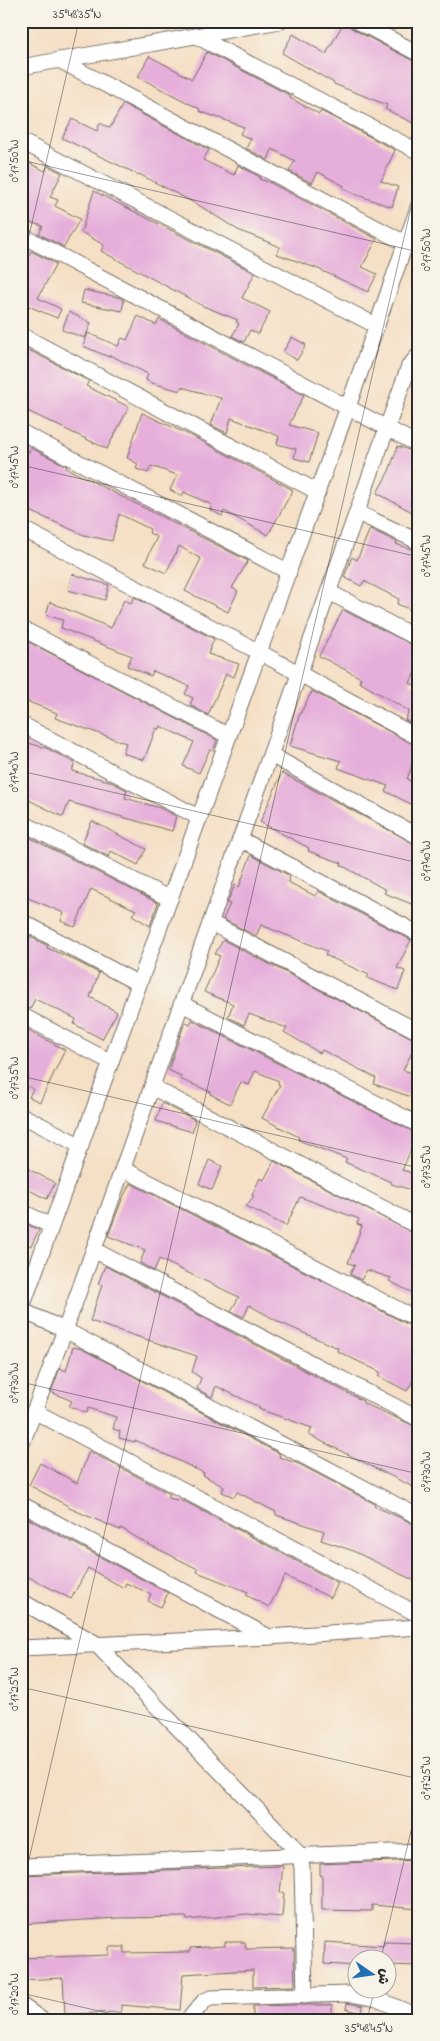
<svg xmlns="http://www.w3.org/2000/svg" width="440" height="2041" viewBox="0 0 440 2041" font-family="'Indie Flower','Playpen Sans Arabic',sans-serif">
	<rect width="100%" height="100%" fill="#f7f3e8"/>
	<filter id="ink" filterUnits="userSpaceOnUse"><feTurbulence type="fractalNoise" baseFrequency=".02" numOctaves="2"/><feDisplacementMap in="SourceGraphic" scale="10" xChannelSelector="R" yChannelSelector="G"/><feConvolveMatrix kernelMatrix="1 2 1 2 8 2 1 2 1" color-interpolation-filters="sRGB"/></filter>
	<filter id="wash" filterUnits="userSpaceOnUse"><feTurbulence type="fractalNoise" baseFrequency=".0096" numOctaves="4" result="noise"/><feDisplacementMap in="SourceGraphic" scale="20" xChannelSelector="R" yChannelSelector="G"/><feGaussianBlur stdDeviation="1.12" result="paint"/><feColorMatrix in="noise" values="0 0 0 0 0 0 0 0 0 0 0 0 0 0 0 0 0 1.4 0 .05"/><feComposite in="paint" operator="in"/></filter>
	<g filter="url(#wash)">
		<rect width="100%" height="100%" fill="#f5dfc5"/>
		<g id="blocks">
			<g fill="#e6aeda">
				<path d="M344 22 353 29 419 64V126L385 109 387 105 334 84V83L282 53 293 34 326 54Z"/>
				<path d="M207 52 291 96 290 98 319 114 321 111 395 150 381 181 398 187 392 207 354 194 343 188 344 186 318 172 312 183 289 171 295 161 272 149 268 160 246 148 251 139 240 134 244 127 199 111 200 109 138 77 149 56 192 79Z"/>
				<path d="M123 104 209 150 203 160 234 175 238 165 260 177 259 179 271 183 377 239 362 267 377 274 368 292 316 268 277 254 280 247 238 230 200 206 139 174V175L62 138 72 119 97 131 100 123 110 128Z"/>
				<path d="M21 159 45 171 48 166 62 173 50 197 58 200 55 206 80 219 64 247 39 234 43 226 21 220Z"/>
				<path d="M94 191 255 273 242 298 270 312 258 334 250 330 244 342 232 336 239 324 236 322 238 320 203 306 101 251 104 245 81 232Z"/>
				<path d="M31 251 56 264 38 298 61 309 57 318 21 303V272Z"/>
				<path d="M84 290 118 297 124 300 122 311 81 303Z"/>
				<path d="M69 312 91 323 85 338 62 330Z"/>
				<path d="M138 316 156 325 159 319 304 395 289 425 318 433 309 462 294 458 296 449 277 444 279 436 231 418 227 433 211 425 221 398 181 387 180 391 152 383 146 380 148 374 110 355 109 357 83 346 88 333 118 346 122 338 127 340Z"/>
				<path d="M292 337 306 345 297 360 283 352Z"/>
				<path d="M21 346 89 381 86 386 129 407 107 449 21 408Z"/>
				<path d="M142 413 194 437 293 490 268 535 224 511 222 516 210 510 212 505 184 492 182 496 170 490 177 475 151 466 148 473 136 469 138 464 127 458Z"/>
				<path d="M398 446 419 454V501L412 512 377 493 389 471Z"/>
				<path d="M21 448 29 452 31 448 67 466 66 468 248 561 232 588 238 591 228 612 185 591 201 559 179 546 166 573 145 563 157 537 149 533 150 529 119 514 112 541 84 535 21 507Z"/>
				<path d="M370 529 397 542 396 544 419 552V613L397 604 399 599 364 581 361 586 344 577 352 557 357 560Z"/>
				<path d="M72 574 109 585 105 600 68 590Z"/>
				<path d="M134 597 214 639 208 654 239 664 234 677 226 674 208 715 190 705 193 698 185 694 189 686 153 671 151 676 127 666 132 656 61 628 63 620 46 615 50 602 111 628 124 600 131 603Z"/>
				<path d="M343 610 419 648V664L410 683 419 687V727L405 720 409 711 359 682 361 678 319 656Z"/>
				<path d="M27 641 217 740 213 751 210 749 199 773 183 766 194 742 160 726 158 730 156 728 144 760 123 753 126 743 55 718 57 713 21 699V651Z"/>
				<path d="M312 691 419 747 407 779 419 786 411 804 385 791 388 786 338 768 341 761 290 746 299 716Z"/>
				<path d="M21 741 46 748 75 763 72 771 109 781 127 790 125 798 160 808 176 816 172 831 69 802 63 817 21 796Z"/>
				<path d="M282 773 419 846V907L384 893 386 890 341 865 342 863 308 851 309 848 260 822Z"/>
				<path d="M92 821 146 849 138 865 111 851 109 857 82 843Z"/>
				<path d="M21 833 158 903 150 926 132 915 136 910 91 889 75 927 61 921 64 913 21 895Z"/>
				<path d="M251 855 290 876 288 882 315 896 318 891 411 940 397 968 405 971 398 990 367 978 369 975 325 955 327 951 261 925 256 936 223 919 230 904 227 903 235 885 239 887Z"/>
				<path d="M21 932 48 946 47 948 66 956 99 973 90 997 117 1012 102 1039 74 1024 76 1019 35 999 30 1009 21 1006Z"/>
				<path d="M223 940 418 1041 403 1070 419 1075 411 1097 374 1084 376 1078 322 1050 320 1053 284 1032 287 1028 249 1014 244 1025 228 1017 233 1004 204 992 220 956 215 954Z"/>
				<path d="M192 1020 418 1134 402 1170 419 1175V1192L391 1184V1182L345 1162 347 1159 298 1140 299 1137 262 1118 280 1085 278 1084 279 1081 255 1071 249 1085 241 1082 230 1104 210 1094 211 1092 180 1079 181 1076 168 1070 185 1022 190 1025Z"/>
				<path d="M21 1026 65 1050 40 1102 29 1097 33 1089 21 1083Z"/>
				<path d="M162 1103 195 1120 192 1132 156 1121Z"/>
				<path d="M209 1160 222 1166 212 1190 199 1184Z"/>
				<path d="M274 1161 419 1236V1296L389 1281 391 1278 367 1270 361 1280 350 1274 355 1265 348 1263 362 1226 357 1224 359 1219 300 1197 286 1226 246 1206 254 1196 252 1195 260 1178 264 1180Z"/>
				<path d="M21 1165 55 1183 47 1199 21 1186Z"/>
				<path d="M130 1183 419 1330V1370L407 1391 378 1376 380 1372 337 1351 338 1348 279 1322 249 1305 244 1317 231 1311 239 1297 159 1259 154 1271 140 1263 145 1250 108 1236 121 1202Z"/>
				<path d="M21 1222 39 1230 31 1246 21 1241Z"/>
				<path d="M105 1266 363 1401V1403L419 1428V1490L309 1435 312 1428 259 1409V1407L216 1386 212 1397 197 1389 201 1378 192 1372 197 1356 90 1321 102 1285 98 1284Z"/>
				<path d="M73 1347 82 1349 280 1454 279 1457 299 1464 375 1504 374 1506 419 1526V1583L351 1550 321 1540 324 1531 276 1515V1512L237 1492 234 1497 222 1492 224 1487 203 1475 204 1473 135 1440V1442L119 1438 120 1431 113 1429 116 1417 88 1408 86 1413 69 1406 72 1401 51 1392 60 1368 66 1371Z"/>
				<path d="M89 1451 170 1494 168 1498 186 1502 338 1583 331 1598 285 1576 269 1607 246 1595 248 1592 197 1572 198 1569 144 1542 121 1528 120 1530 67 1507 68 1506 29 1485 40 1463 77 1483Z"/>
				<path d="M21 1515 168 1593 161 1607 148 1601 151 1594 126 1583 124 1588 88 1568 71 1599 21 1573Z"/>
				<path d="M419 1860V1909L372 1905V1911L322 1910V1875H320V1864Z"/>
				<path d="M283 1866 280 1893H284L282 1917 247 1914 187 1920 186 1917 118 1918 21 1924V1875Z"/>
				<path d="M225 1942H245L246 1949 294 1948 295 1986 253 1987V1970L183 1974 180 2010 121 2005V2012L65 2014 63 1978 21 1980V1958L109 1955V1947H124V1953L190 1952V1948L225 1946Z"/>
				<path d="M325 1942 384 1946V1942L419 1943V1966L388 1965V1958H358V1966L324 1964Z"/>
				<path d="M347 2003 363 2006 362 2013 346 2009Z"/>
				<path d="M296 2005H332V2020H253V2006Z"/>
			</g>
		</g>
	</g>
	<g filter="url(#ink)">
		<use href="#blocks" fill-opacity="0" stroke="#726a61" stroke-width="1"/>
		<g fill="none" stroke-linecap="round" stroke-linejoin="round">
			<defs>
				<g id="minor">
					<path d="M357 21 419 54"/>
					<path d="M196 36 419 152"/>
					<path d="M59 60 405 243"/>
					<path d="M21 67 280 21"/>
					<path d="M21 141 377 326"/>
					<path d="M21 235 419 445"/>
					<path d="M21 335 318 492"/>
					<path d="M21 432 289 572"/>
					<path d="M358 513 419 542"/>
					<path d="M21 528 259 652 419 738"/>
					<path d="M329 592 419 639"/>
					<path d="M21 628 229 736"/>
					<path d="M21 724 200 818"/>
					<path d="M271 755 419 837"/>
					<path d="M21 822 170 899"/>
					<path d="M240 839 419 934"/>
					<path d="M21 921 139 984"/>
					<path d="M211 923 419 1032"/>
					<path d="M182 1004 419 1125"/>
					<path d="M21 1015 111 1062"/>
					<path d="M152 1087 419 1227"/>
					<path d="M21 1115 81 1146"/>
					<path d="M123 1169 419 1320"/>
					<path d="M21 1211 51 1226"/>
					<path d="M94 1250 419 1419"/>
					<path d="M21 1310 348 407 419 205"/>
					<path d="M21 1310 65 1330 419 1517"/>
					<path d="M34 1411 419 1615"/>
					<path d="M21 1446 65 1330 409 366 419 355"/>
					<path d="M21 1504 269 1637"/>
					<path d="M21 1601 95 1643 291 1844 300 1856 302 1868 305 1996"/>
					<path d="M21 1648 269 1637 419 1627"/>
					<path d="M21 1866 419 1851"/>
					<path d="M21 2005 42 2020"/>
					<path d="M188 2020 204 2001 211 1998 350 1994 377 1999 419 2017"/>
				</g>
			</defs>
			<use href="#minor" stroke="#726a61" stroke-width="17"/>
			<use href="#minor" stroke="#fff" stroke-width="15"/>
		</g>
	</g>
	<path fill="none" stroke="#2b2b2b" stroke-width="1" stroke-opacity="0.45" d="M21 160 419 252M21 270 79 21M21 465 419 557M21 771 419 863M21 1076 419 1168M21 1382 419 1474M21 1687 419 1779M21 1894 419 173M381 1958 419 1797M21 1993 138 2020M367 2020 375 1988"/>
	<rect width="440" height="2041" fill="none" stroke="#f7f3e8" stroke-width="55"/>
	<g transform="translate(372 1974) rotate(103)"><circle r="24" fill="#f7f3e8" stroke="#a5a39c"/>
	<path d="M0-4L9 19L0 12L-9 19Z" fill="#1f6fb2"/>
	<text y="-8" font-size="14" font-weight="bold" text-anchor="middle" fill="#2b2b2b">ش</text>
	</g>
	<rect x="28" y="28" width="384" height="1986" fill="none" stroke="#2b2b2b" stroke-width="2"/>
	<g font-size="12" text-anchor="middle" fill="#2b2b2b">
		<text x="77" y="18">35°48'35"N</text>
		<text transform="translate(14 161) rotate(-90)" y="4">0°17'50"W</text>
		<text transform="translate(426 250) rotate(-90)" y="4">0°17'50"W</text>
		<text transform="translate(14 467) rotate(-90)" y="4">0°17'45"W</text>
		<text transform="translate(426 556) rotate(-90)" y="4">0°17'45"W</text>
		<text transform="translate(14 772) rotate(-90)" y="4">0°17'40"W</text>
		<text transform="translate(426 861) rotate(-90)" y="4">0°17'40"W</text>
		<text transform="translate(14 1078) rotate(-90)" y="4">0°17'35"W</text>
		<text transform="translate(426 1167) rotate(-90)" y="4">0°17'35"W</text>
		<text transform="translate(14 1383) rotate(-90)" y="4">0°17'30"W</text>
		<text transform="translate(426 1472) rotate(-90)" y="4">0°17'30"W</text>
		<text transform="translate(14 1689) rotate(-90)" y="4">0°17'25"W</text>
		<text transform="translate(426 1778) rotate(-90)" y="4">0°17'25"W</text>
		<text transform="translate(14 1994) rotate(-90)" y="4">0°17'20"W</text>
		<text x="369" y="2032">35°48'45"N</text>
	</g>
</svg>
